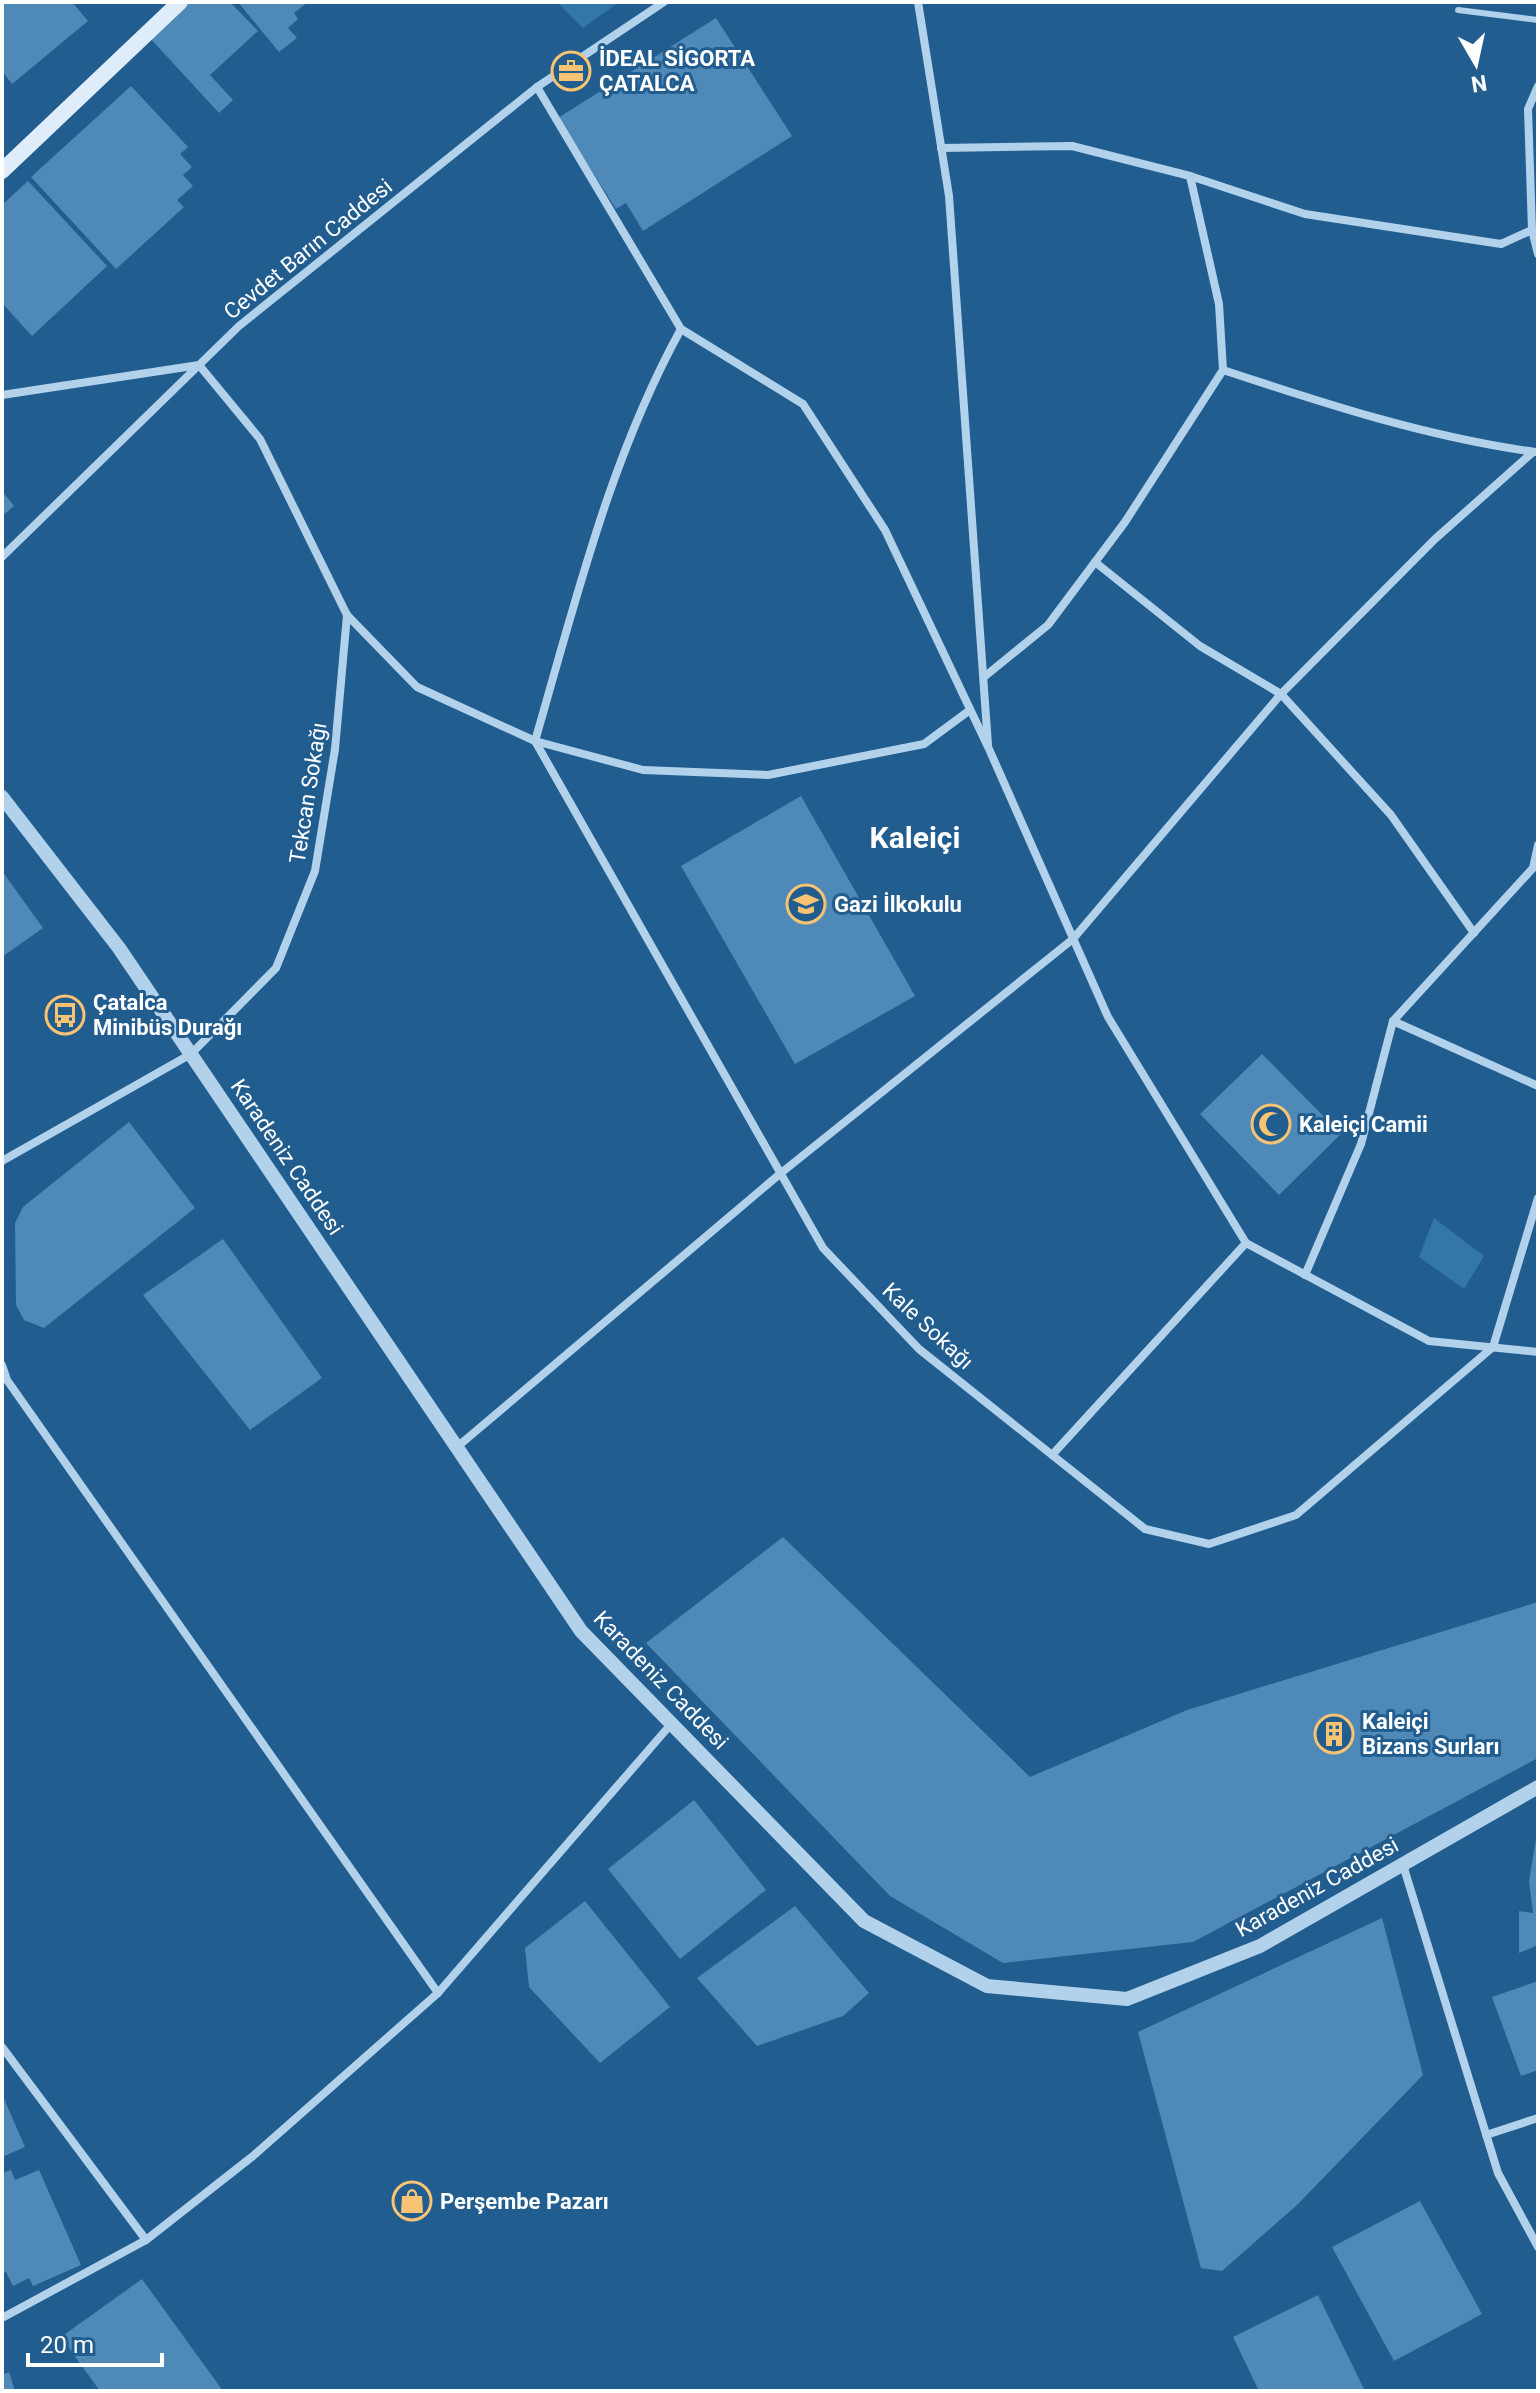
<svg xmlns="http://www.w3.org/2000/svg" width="1540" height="2393" viewBox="0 0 1540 2393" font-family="Roboto,sans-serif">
	<rect width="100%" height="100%" fill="#225d8f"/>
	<g fill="#3376aa">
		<path d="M557 2H619L583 28Z"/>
		<path d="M1434 1218 1484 1256 1464 1289 1419 1257Z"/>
	</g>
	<g fill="#4f89b8">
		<path d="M2 2H72L88 21 12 84 2 71Z"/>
		<path d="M187 2H230L258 31 210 75 233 100 219 113 149 37Z"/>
		<path d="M238 2H308L294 13 298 19 288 28 297 38 279 52Z"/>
		<path d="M716 18 792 136 643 231 626 203 616 209 558 118Z"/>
		<path d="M131 86 188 147 180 154 192 167 183 175 193 186 177 200 184 207 116 269 31 177Z"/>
		<path d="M28 181 107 266 32 336 2 303V205Z"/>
		<path d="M2 491 14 506 2 516Z"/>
		<path d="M801 796 915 996 795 1064 681 866Z"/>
		<path d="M2 871 43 928 2 957Z"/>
		<path d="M1262 1054 1341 1134 1279 1195 1200 1114Z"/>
		<path d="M129 1122 195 1208 44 1328 24 1320 16 1305 15 1223 23 1207Z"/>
		<path d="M223 1239 322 1378 250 1430 143 1295Z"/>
		<path d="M783 1537 1030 1777 1187 1710 1538 1602V1758L1193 1942 1003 1963 890 1896 646 1643Z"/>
		<path d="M694 1800 766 1890 680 1959 608 1869Z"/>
		<path d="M1536 1839 1538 1945 1519 1953V1911L1533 1913 1529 1881Z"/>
		<path d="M585 1901 670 2007 600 2063 529 1987 525 1948Z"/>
		<path d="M795 1906 869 1993 843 2016 757 2046 697 1978Z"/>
		<path d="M1382 1918 1423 2075 1297 2205 1222 2271 1201 2268 1138 2032Z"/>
		<path d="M1538 1981V2070L1521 2076 1492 1997Z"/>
		<path d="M2 2094 25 2147 2 2157Z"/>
		<path d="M11 2170 15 2180 39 2170 81 2265 33 2286 29 2278 13 2286 6 2272 2 2274V2173Z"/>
		<path d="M1420 2201 1482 2314 1394 2361 1332 2247Z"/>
		<path d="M142 2279 223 2391H100L61 2337Z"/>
		<path d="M1318 2295 1365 2391H1259L1233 2337Z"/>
		<path d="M9 2372 15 2391H2V2375Z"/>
	</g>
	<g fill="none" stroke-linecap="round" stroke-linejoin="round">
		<path stroke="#b2d2ec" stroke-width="6" d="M1458 10 1538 20"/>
		<g stroke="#b2d2ec" stroke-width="8">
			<path d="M918 2 949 196 988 745"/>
			<path d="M1538 86 1528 109 1532 230 1538 254"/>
			<path d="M537 87 681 329 803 404 885 530 989 749 1108 1017 1246 1243 1429 1341 1538 1352"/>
			<path d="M941 148 1072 146 1190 176 1305 214 1501 244 1532 230"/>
			<path d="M681 329C610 458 576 600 535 741L823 1248 919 1349 1145 1529 1209 1544 1296 1515 1493 1347 1538 1198"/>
			<path d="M1223 370C1326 404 1427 437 1535 452"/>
			<path d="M2 395 199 365 260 439 347 615 417 687 535 741 643 770 768 775 924 744 970 710"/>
			<path d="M2 557 239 326 537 87 664 2"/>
			<path d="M1095 562 1200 646 1281 694 1391 815 1474 933"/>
			<path d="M984 677 1048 625 1125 522 1223 370 1219 304 1190 176"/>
			<path d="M1393 1021 1538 1086"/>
			<path d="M2 1161 191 1054 276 968 315 871 335 749 347 615"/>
			<path d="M1305 1275 1361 1144 1393 1021 1533 868 1538 845"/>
			<path d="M2 1365 7 1380 438 1993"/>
			<path d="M457 1447 781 1173 1073 939 1281 694 1435 539 1533 452"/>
			<path d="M1052 1455 1246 1243"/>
			<path d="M1403 1865 1498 2173 1538 2247"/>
			<path d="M2 2047 146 2240"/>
			<path d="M1486 2135 1538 2118"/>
			<path d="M2 2318 146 2240 253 2156 438 1993 672 1723"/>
		</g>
		<path stroke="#b2d2ec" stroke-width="14" d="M2 797 119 948 581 1631 864 1921 987 1986 1127 1999 1260 1946 1538 1787"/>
		<path stroke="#deedf9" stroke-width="16" d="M2 171 180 2"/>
	</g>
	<defs>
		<symbol id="office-ring" viewBox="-11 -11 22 22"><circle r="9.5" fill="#225d8f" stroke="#f8c474" stroke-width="1.5"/><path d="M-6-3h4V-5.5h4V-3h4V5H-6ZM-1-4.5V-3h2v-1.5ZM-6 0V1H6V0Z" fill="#f8c474"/></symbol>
		<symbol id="school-ring" viewBox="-11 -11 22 22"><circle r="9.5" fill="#225d8f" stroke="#f8c474" stroke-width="1.5"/><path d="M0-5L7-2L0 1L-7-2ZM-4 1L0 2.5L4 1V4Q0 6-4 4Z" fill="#f8c474"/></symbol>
		<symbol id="bus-ring" viewBox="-11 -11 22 22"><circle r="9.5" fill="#225d8f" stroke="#f8c474" stroke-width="1.5"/><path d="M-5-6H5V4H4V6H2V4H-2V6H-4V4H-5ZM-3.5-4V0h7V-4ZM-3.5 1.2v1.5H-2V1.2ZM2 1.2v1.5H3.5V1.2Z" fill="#f8c474"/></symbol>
		<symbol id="mosque-ring" viewBox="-11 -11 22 22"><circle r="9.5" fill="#225d8f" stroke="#f8c474" stroke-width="1.5"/><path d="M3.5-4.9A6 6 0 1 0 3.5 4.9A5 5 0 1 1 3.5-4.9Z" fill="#f8c474"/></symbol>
		<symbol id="building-ring" viewBox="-11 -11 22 22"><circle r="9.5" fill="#225d8f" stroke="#f8c474" stroke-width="1.5"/><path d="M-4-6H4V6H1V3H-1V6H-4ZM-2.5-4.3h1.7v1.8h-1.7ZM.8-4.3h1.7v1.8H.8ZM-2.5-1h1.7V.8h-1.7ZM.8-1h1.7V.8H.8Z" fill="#f8c474"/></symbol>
		<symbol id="shop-ring" viewBox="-11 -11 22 22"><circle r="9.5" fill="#225d8f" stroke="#f8c474" stroke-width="1.5"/><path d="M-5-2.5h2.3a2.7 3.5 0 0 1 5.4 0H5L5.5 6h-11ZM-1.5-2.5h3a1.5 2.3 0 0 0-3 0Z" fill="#f8c474"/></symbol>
	</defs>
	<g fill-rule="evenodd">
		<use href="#office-ring" x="549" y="49" width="44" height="44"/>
		<use href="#school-ring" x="784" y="882" width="44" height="44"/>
		<use href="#bus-ring" x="43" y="993" width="44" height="44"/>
		<use href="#mosque-ring" x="1249" y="1102" width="44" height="44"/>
		<use href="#building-ring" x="1312" y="1712" width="44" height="44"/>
		<use href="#shop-ring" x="390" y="2179" width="44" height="44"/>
	</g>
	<g text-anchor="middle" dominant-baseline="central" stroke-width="6" stroke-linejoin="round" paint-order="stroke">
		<g font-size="22" font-weight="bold" fill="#fff" stroke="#225d8f" text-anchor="start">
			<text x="599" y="58">İDEAL SİGORTA<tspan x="599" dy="25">ÇATALCA</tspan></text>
			<text x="834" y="904">Gazi İlkokulu</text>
			<text x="93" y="1002">Çatalca<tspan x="93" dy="25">Minibüs Durağı</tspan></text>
			<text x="1299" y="1124">Kaleiçi Camii</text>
			<text x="1362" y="1721">Kaleiçi<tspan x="1362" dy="25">Bizans Surları</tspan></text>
			<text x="440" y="2201">Perşembe Pazarı</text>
		</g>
		<g font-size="22" fill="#fff" stroke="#225d8f">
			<text transform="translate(308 249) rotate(-39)">Cevdet Barın Caddesi</text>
			<text transform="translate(308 793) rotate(-81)">Tekcan Sokağı</text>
			<text transform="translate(287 1157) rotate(56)">Karadeniz Caddesi</text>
			<text transform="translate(928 1326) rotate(43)">Kale Sokağı</text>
			<text transform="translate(661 1680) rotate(46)">Karadeniz Caddesi</text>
			<text transform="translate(1317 1887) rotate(-29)">Karadeniz Caddesi</text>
		</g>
		<g font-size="30" font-weight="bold" fill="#fff" stroke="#225d8f">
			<text x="915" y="837">Kaleiçi</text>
		</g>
	</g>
	<rect width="1540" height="2393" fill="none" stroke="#ffffff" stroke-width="8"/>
	<g transform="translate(1476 64) rotate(171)" stroke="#225d8f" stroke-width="6" paint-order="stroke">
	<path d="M0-6L14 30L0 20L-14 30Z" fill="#ffffff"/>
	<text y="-12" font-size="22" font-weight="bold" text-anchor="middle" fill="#ffffff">N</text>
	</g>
	<path d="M28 2353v12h134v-12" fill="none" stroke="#ffffff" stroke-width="4"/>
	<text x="40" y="2353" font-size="24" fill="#ffffff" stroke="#225d8f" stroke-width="6" paint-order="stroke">20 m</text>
</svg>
